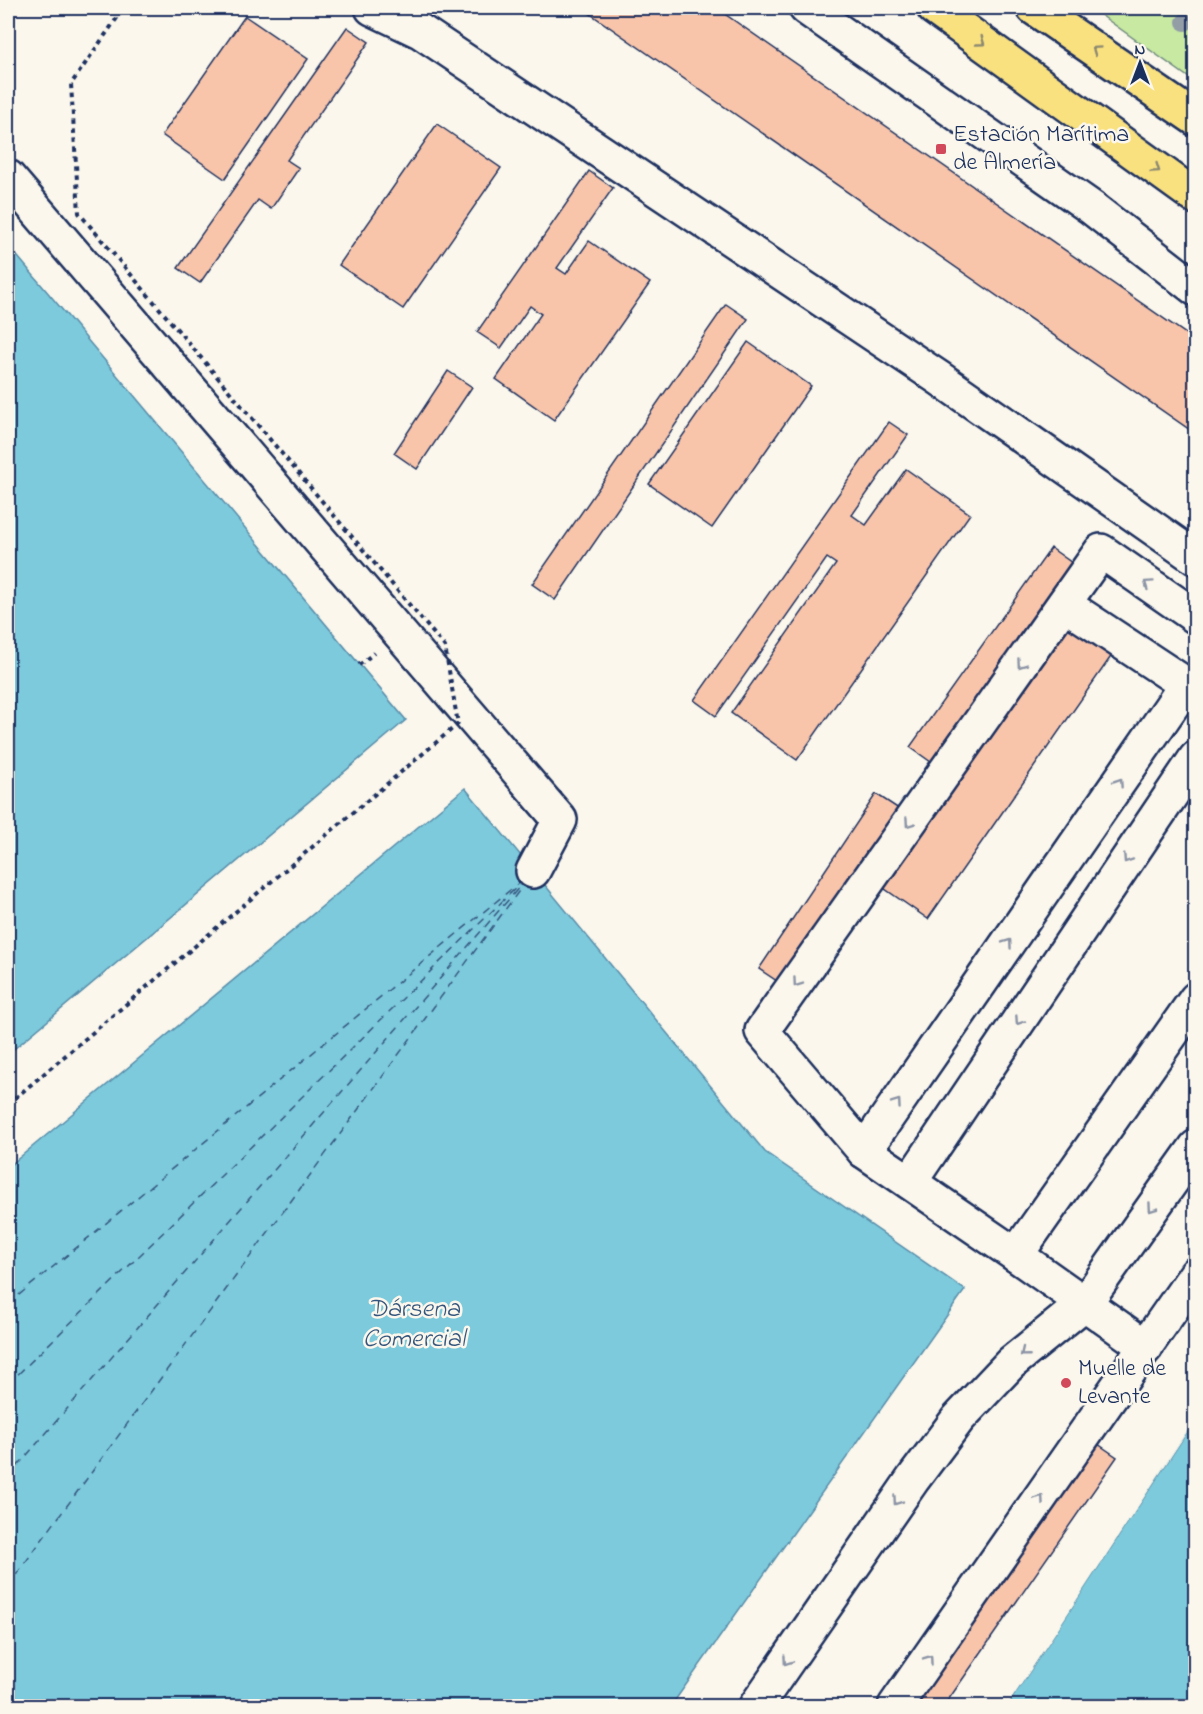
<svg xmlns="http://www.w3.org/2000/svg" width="1203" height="1714" viewBox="0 0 1203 1714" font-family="'Indie Flower',sans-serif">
	<rect width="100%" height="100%" fill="#fbf7ec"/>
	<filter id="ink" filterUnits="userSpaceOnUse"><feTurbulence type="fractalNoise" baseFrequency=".0167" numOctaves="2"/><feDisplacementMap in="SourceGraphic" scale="12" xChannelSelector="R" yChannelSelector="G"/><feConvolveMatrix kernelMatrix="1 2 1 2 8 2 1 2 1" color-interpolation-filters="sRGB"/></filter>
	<g filter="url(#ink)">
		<path fill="#c7e9a2" stroke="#718c80" stroke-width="1.5" d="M1091 8H1195V82Z"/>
		<g fill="#7dcadc" stroke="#568caa" stroke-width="1.5">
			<path d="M8 245 406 720 8 1054Z"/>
			<path d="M465 788 765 1152 965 1290 671 1706H8V1167Z"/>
			<path d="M1195 1420V1706H1007Z"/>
		</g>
		<path fill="#fbf7ec" d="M1196 1417 1195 1420 1007 1706H1004Z"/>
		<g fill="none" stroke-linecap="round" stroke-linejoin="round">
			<g stroke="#34567e" stroke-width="1.5" stroke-dasharray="8 6" stroke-linecap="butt">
				<path d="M8 1304 521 881"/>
				<path d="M8 1384 522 882"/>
				<path d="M8 1477 522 884"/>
				<path d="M8 1586 524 884"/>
			</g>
		</g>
		<g fill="#f9c5aa" stroke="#1b2f5e" stroke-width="1.5">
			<path d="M582 8H716L1196 341V434Z"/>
			<path d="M245 16 308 59 225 179 162 135Z"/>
			<path d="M347 27 369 42 287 160 299 168 271 209 258 200 200 283 178 268Z"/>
			<path d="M437 124 501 168 403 309 339 265Z"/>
			<path d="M589 171 613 188 557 268 566 274 589 241 650 283 554 420 496 379 541 314 530 306 501 348 477 332Z"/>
			<path d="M726 304 748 319 555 600 532 584Z"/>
			<path d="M748 342 811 386 712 528 649 484Z"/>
			<path d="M448 371 472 387 417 469 394 453Z"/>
			<path d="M889 422 908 435 852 515 866 525 906 469 970 514 797 760 731 713 836 564 827 558 716 716 694 700Z"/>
			<path d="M1051 548 1072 563 931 762 910 747Z"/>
			<path d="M1061 595 1124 638 928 919 865 875Z"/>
			<path d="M876 794 899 809 827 939 812 929 777 981 759 969Z"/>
			<path d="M1095 1442 1117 1457 944 1706H912Z"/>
		</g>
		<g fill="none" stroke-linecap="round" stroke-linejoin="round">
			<defs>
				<g id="minor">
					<path d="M372 8 420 31 939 378 1196 558"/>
					<path d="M806 8 1092 208 1196 289"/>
					<path d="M8 177 560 820 533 871"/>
					<path d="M1064 604 1196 691"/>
					<path d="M864 1151 1186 685"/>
					<path d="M910 1182 1196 758"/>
					<path d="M1016 1255 1196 999"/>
					<path d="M1146 1347 1016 1255 864 1151 762 1031 1101 551 1196 617"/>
					<path d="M756 1706 913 1479 958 1419 1011 1363 1085 1303 1196 1147"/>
					<path d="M895 1706 1196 1274"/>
				</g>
				<g id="highway">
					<path d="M934 8 1196 197"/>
					<path d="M1034 8 1196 119"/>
				</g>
			</defs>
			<use href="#minor" stroke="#1b2f5e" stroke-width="38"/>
			<use href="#highway" stroke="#1b2f5e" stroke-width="38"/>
			<path stroke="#1b2f5e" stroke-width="4" stroke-dasharray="4.5 4.5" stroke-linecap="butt" d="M359 665 374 653"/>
			<use href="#minor" stroke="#fbf7ec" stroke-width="33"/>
			<use href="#highway" stroke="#fae180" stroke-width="33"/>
			<path stroke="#1b2f5e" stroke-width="4" stroke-dasharray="4.5 4.5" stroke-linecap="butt" d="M8 1104 458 724 445 647 79 213 71 84 124 8"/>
		</g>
		<circle fill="#929da6" cx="1185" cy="22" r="9"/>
		<defs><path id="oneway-chevron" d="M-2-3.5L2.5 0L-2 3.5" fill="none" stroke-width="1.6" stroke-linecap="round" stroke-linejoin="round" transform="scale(1.5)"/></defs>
		<g stroke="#8a886f">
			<use href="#oneway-chevron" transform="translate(981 42) rotate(36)"/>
			<use href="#oneway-chevron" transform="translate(1096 50) rotate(-145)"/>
			<use href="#oneway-chevron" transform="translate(1156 169) rotate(35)"/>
		</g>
		<g stroke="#8b93a5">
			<use href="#oneway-chevron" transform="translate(1148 584) rotate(-145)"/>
			<use href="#oneway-chevron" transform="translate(1021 664) rotate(125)"/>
			<use href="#oneway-chevron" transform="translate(1119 782) rotate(-56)"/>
			<use href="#oneway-chevron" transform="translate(909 823) rotate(125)"/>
			<use href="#oneway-chevron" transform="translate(1127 859) rotate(124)"/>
			<use href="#oneway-chevron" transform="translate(1008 943) rotate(-55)"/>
			<use href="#oneway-chevron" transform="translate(797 983) rotate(125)"/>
			<use href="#oneway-chevron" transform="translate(1019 1021) rotate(124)"/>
			<use href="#oneway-chevron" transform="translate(897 1103) rotate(-55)"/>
			<use href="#oneway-chevron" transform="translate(1152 1208) rotate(125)"/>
			<use href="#oneway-chevron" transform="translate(1024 1353) rotate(141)"/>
			<use href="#oneway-chevron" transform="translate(1040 1499) rotate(-55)"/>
			<use href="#oneway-chevron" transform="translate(897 1501) rotate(125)"/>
			<use href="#oneway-chevron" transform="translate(929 1659) rotate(-55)"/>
			<use href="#oneway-chevron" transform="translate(787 1661) rotate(125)"/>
		</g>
	</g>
	<g fill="#d1495b" stroke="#fbf7ec" stroke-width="2">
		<rect x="935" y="143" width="12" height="12" rx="3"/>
		<circle cx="1066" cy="1383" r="6"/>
	</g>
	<g text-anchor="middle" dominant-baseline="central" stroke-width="5" stroke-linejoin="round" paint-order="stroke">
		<g font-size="24" fill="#1b2f5e" stroke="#fbf7ec" text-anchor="start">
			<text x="953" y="135">Estación Marítima<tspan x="953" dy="28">de Almería</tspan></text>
			<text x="1078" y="1369">Muelle de<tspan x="1078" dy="28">Levante</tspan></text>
		</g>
		<g font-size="26" font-style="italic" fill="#34567e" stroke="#fbf7ec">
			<text x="414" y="1310">Dársena<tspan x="414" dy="30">Comercial</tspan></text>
		</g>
	</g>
	<rect width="1203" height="1714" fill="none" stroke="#fbf7ec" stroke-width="30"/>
	<rect x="15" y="15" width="1173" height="1684" fill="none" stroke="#1b2f5e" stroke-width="2" filter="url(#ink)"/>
	<g transform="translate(1140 63)" stroke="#fbf7ec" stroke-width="4.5" paint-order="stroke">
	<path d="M0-4.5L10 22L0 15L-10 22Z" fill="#1b2f5e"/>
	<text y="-9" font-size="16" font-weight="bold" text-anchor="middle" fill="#1b2f5e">N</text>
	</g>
</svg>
